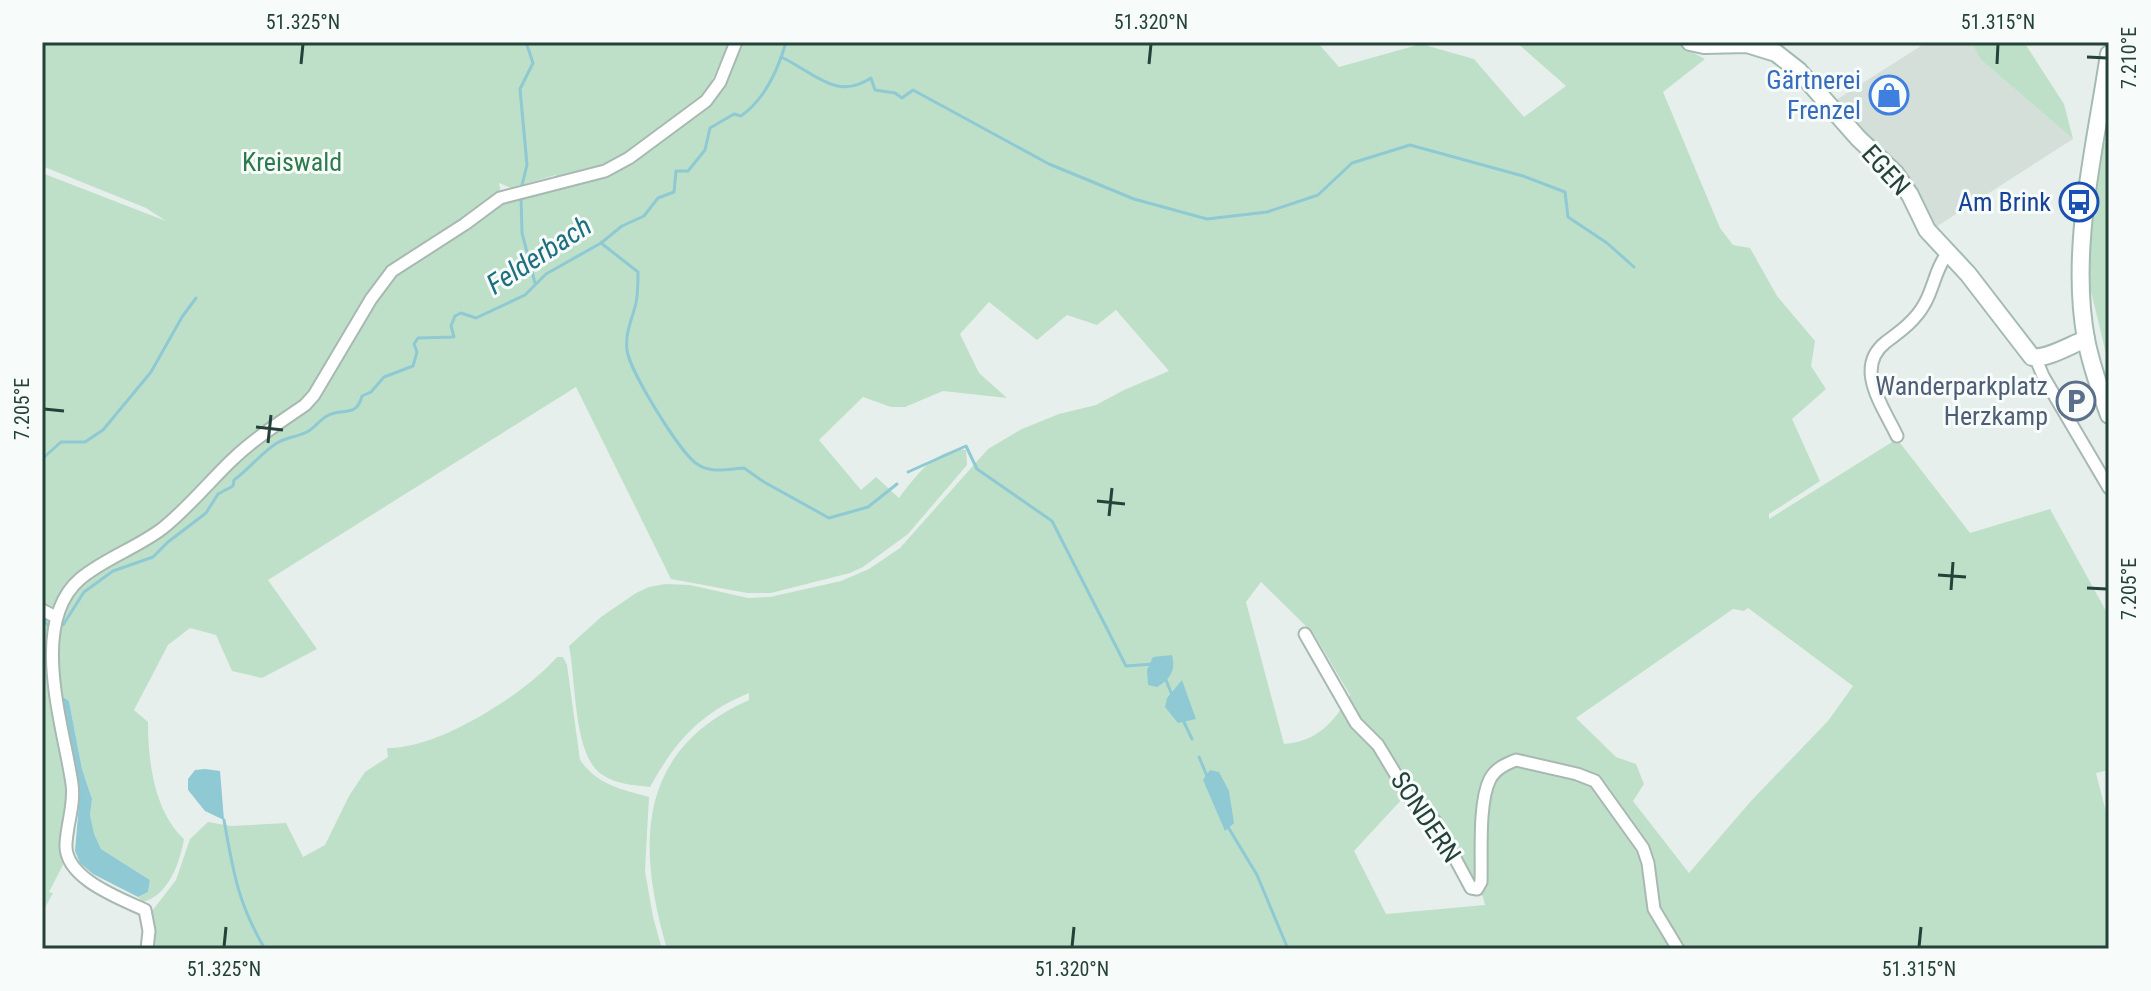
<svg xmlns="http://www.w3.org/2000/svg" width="2151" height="991" viewBox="0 0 2151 991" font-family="'Roboto Condensed',sans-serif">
	<rect width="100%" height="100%" fill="#e6efeb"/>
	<path fill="#d4dfda" d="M1927 42H1971L1980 59 2073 139 1933 229 1833 102Z"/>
	<g fill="#bfe0c8" fill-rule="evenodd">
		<path d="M42 42H729L701 105 704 108 728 74 738 42H1317L1339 67 1421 44 1474 59 1524 117 1566 86 1516 42H1678L1684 48 1705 59 1663 92 1720 228 1733 245 1750 248 1777 296 1815 341 1811 366 1826 389 1792 419 1820 481 1769 514V519L1897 439 1970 533 2050 509 2106 611H2109V770L2096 773 2109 824V949H667C636 843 637 750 749 700V693C700 713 675 742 650 787 632 785 615 784 601 774 573 754 576 679 569 646L601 617 636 593 649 587 665 584 690 585 748 598 770 597 841 581 869 569 900 548 988 449 1022 429 1059 414 1096 405 1124 390 1169 371 1116 310 1097 325 1067 315 1037 340 989 302 960 334 979 373 1007 398 943 391 905 407H891L863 397 819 440 861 490 876 477 899 498C915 477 936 447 966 450L967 465 908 534 863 567 850 573 771 593H747L671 579 576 387 268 580 317 649 262 678 232 671 216 635 190 628 168 645 134 710 148 722C148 761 154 811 184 839 180 862 169 895 143 902L138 897 148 892 150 880 101 849 93 834 90 815 92 799 82 769 69 701 58 692 57 655 62 618 78 588 99 569 150 541 174 523 235 459 313 402 379 294 403 264 389 266 321 382 306 402 242 449 172 518 149 536 77 578 54 606 42 605V173L166 221 146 208 42 166ZM556 175V184L502 200 472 220 501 193 499 183 511 188ZM1261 582 1314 634 1350 695C1333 723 1318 741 1284 744L1246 602ZM1748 608 1853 686 1828 721 1751 801 1689 873 1633 801 1644 784 1636 764 1616 757 1576 718 1733 609 1744 611ZM1403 798C1444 813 1462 861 1483 897L1485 905 1386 914 1354 851Z"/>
		<path d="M1971 42H2024L2064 104 2073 139 1980 59Z"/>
		<path d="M2099 143H2109V366L2089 283 2090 221Z"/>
		<path d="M42 614 51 619 70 780 65 861 49 892 53 893 42 913Z"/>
		<path d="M557 657H563L567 665 580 760C598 785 620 789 649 797L645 871 653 917 662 949H150L149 915 176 880 190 839 208 822 231 826 286 823 303 857 325 845 349 796 365 772 388 757 387 748C437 750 525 694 557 657Z"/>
	</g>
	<g fill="#8ec9d4">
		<path d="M1172 655C1176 671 1170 679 1157 687L1148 685 1147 670 1153 657Z"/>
		<path d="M1182 680 1196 719 1178 723 1165 707 1167 698Z"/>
		<path d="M62 696 69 701 82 769 92 799 90 815 94 834 101 849 150 880 148 892 138 897 93 874 80 863 75 851 80 792Z"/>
		<path d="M205 769 220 771 224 820 205 811 188 790V779L195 770Z"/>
		<path d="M1210 770 1219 772 1229 791 1234 823 1225 831 1203 780Z"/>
	</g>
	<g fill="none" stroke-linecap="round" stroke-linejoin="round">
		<g stroke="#8ec9d4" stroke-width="3">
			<path d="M781 57C815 73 836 101 871 78L875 90 895 93 902 98 913 90 1049 164 1134 199 1207 219 1267 212 1318 195 1352 163 1410 145 1523 176 1565 192 1568 217 1607 243 1634 267"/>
			<path d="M521 189 527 165 520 89 533 63 526 42"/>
			<path d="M521 196 522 233 535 283"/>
			<path d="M601 243 638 272C638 282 638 293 636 303 632 320 625 332 627 350 629 370 680 453 697 464 711 474 728 469 744 468L764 482 829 518 868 507 897 484"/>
			<path d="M42 459 61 442H85L103 430 151 372 182 317 196 298"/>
			<path d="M908 472 966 446 977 469 1052 521 1126 666 1153 664"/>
			<path d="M42 619 50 627"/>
			<path d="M63 625 84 592 113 571 153 557 168 542 206 513 218 494 233 486 234 480C249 469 261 453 277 443 287 437 297 437 307 432 315 428 319 420 327 416 342 407 356 419 362 396L371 392 384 377 413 366 417 352 414 344 418 338 454 337 451 326 455 316 461 313 476 318 525 295 546 274 601 243 622 226 644 216 658 198 674 192 676 171H688L705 150 710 128 734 114 741 116C765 99 778 70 786 42"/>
			<path d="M1166 680 1172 695"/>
			<path d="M1183 720 1192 739"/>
			<path d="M1199 757 1207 776"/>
			<path d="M224 820C233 871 238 904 265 949"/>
			<path d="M1228 827 1257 875 1288 949"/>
		</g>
		<defs>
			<g id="street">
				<path d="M2036 359 2043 376 2109 488"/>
				<path d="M1897 436C1883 406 1853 368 1886 342 1901 331 1916 320 1925 303 1934 287 1936 267 1948 253"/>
				<path d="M42 610 56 617"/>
				<path d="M1305 634 1356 723 1378 745 1413 803 1435 821 1471 888 1477 889 1481 882C1482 854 1478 803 1490 779 1496 768 1506 764 1516 760L1577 774 1595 781 1643 848 1648 863 1654 909 1678 949"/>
				<path d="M147 949 149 931 145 910C119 898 64 878 66 844 67 823 75 804 72 784 64 727 28 624 80 579 105 558 137 548 163 528 188 508 209 482 232 460 254 439 280 422 305 405L314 395 371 299 392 271 465 224 500 198 605 171 629 158 706 101 720 82 736 42"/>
			</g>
			<g id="secondary">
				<path d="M1690 42 1704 45 1747 44 1776 53 1799 71 1858 138 1895 173 1910 195 1927 230 1968 274 2032 357C2046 360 2070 345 2086 339"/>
				<path d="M2109 54C2096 145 2069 247 2086 339 2091 365 2100 390 2109 415"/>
			</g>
		</defs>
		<use href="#street" stroke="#a8b8b2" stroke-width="15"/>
		<use href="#secondary" stroke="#a4bbb3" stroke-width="20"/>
		<use href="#street" stroke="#fff" stroke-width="11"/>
		<use href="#secondary" stroke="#fff" stroke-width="16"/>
	</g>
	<path fill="none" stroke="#24423a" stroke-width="3" d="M2087 57 2107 58M301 64 303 44M1149 64 1151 44M1997 64 1998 44M44 409 64 411M256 427 283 430M268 443 271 415M1097 501 1125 504M1109 516 1112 488M1938 575 1966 577M2087 588 2107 589M1951 590 1953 562M224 947 226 927M1072 947 1074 927M1919 947 1921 927"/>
	<defs>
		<symbol id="shop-ring" viewBox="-11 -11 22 22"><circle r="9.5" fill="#f7fbf9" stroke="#3f7fe0" stroke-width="1.5"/><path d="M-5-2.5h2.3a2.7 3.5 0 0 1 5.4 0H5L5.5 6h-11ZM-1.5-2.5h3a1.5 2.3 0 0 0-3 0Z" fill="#3f7fe0"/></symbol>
		<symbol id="bus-ring" viewBox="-11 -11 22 22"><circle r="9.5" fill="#f7fbf9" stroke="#1a4fb4" stroke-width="1.5"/><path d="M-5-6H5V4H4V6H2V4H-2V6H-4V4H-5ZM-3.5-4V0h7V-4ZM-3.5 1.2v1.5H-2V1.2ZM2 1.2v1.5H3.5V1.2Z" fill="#1a4fb4"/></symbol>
		<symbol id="parking-ring" viewBox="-11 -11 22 22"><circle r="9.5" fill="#f7fbf9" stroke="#5c6f8a" stroke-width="1.5"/><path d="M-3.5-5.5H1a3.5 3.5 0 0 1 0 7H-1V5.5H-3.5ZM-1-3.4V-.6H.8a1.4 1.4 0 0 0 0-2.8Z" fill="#5c6f8a"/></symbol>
	</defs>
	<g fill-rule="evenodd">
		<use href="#shop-ring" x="1867" y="73" width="44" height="44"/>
		<use href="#bus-ring" x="2057" y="180" width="44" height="44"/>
		<use href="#parking-ring" x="2054" y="379" width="44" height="44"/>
	</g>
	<g text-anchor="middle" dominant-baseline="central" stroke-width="6" stroke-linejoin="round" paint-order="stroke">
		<g font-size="26" fill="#366cbe" stroke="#f7fbf9" text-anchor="end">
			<text x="1861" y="80">Gärtnerei<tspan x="1861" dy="30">Frenzel</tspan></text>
		</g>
		<g font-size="26" fill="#2d7a4b" stroke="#f7fbf9">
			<text x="292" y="162">Kreiswald</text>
		</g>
		<g font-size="26" fill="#24423a" stroke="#f7fbf9">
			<text transform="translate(1886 170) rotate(48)">EGEN</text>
			<text transform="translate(1426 817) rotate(56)">SONDERN</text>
		</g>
		<g font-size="26" fill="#164399" stroke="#f7fbf9" text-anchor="end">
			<text x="2051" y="202">Am Brink</text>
		</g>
		<g font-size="26" fill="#4e5e75" stroke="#f7fbf9" text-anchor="end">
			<text x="2048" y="386">Wanderparkplatz<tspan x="2048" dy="30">Herzkamp</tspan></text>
		</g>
		<g font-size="28" font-style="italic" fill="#1c6f80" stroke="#f7fbf9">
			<text transform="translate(539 255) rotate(-33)">Felderbach</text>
		</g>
	</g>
	<rect width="2151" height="991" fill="none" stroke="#f7fbf9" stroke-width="88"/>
	<rect x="44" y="44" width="2063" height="903" fill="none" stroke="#24423a" stroke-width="3"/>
	<g font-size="20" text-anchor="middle" fill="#24423a">
		<text x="303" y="29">51.325°N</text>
		<text x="1151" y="29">51.320°N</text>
		<text x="1998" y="29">51.315°N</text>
		<text transform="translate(2129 58) rotate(-90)" y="7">7.210°E</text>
		<text transform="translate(22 409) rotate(-90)" y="7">7.205°E</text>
		<text transform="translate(2129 589) rotate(-90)" y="7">7.205°E</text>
		<text x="224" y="976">51.325°N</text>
		<text x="1072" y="976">51.320°N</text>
		<text x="1919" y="976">51.315°N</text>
	</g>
</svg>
